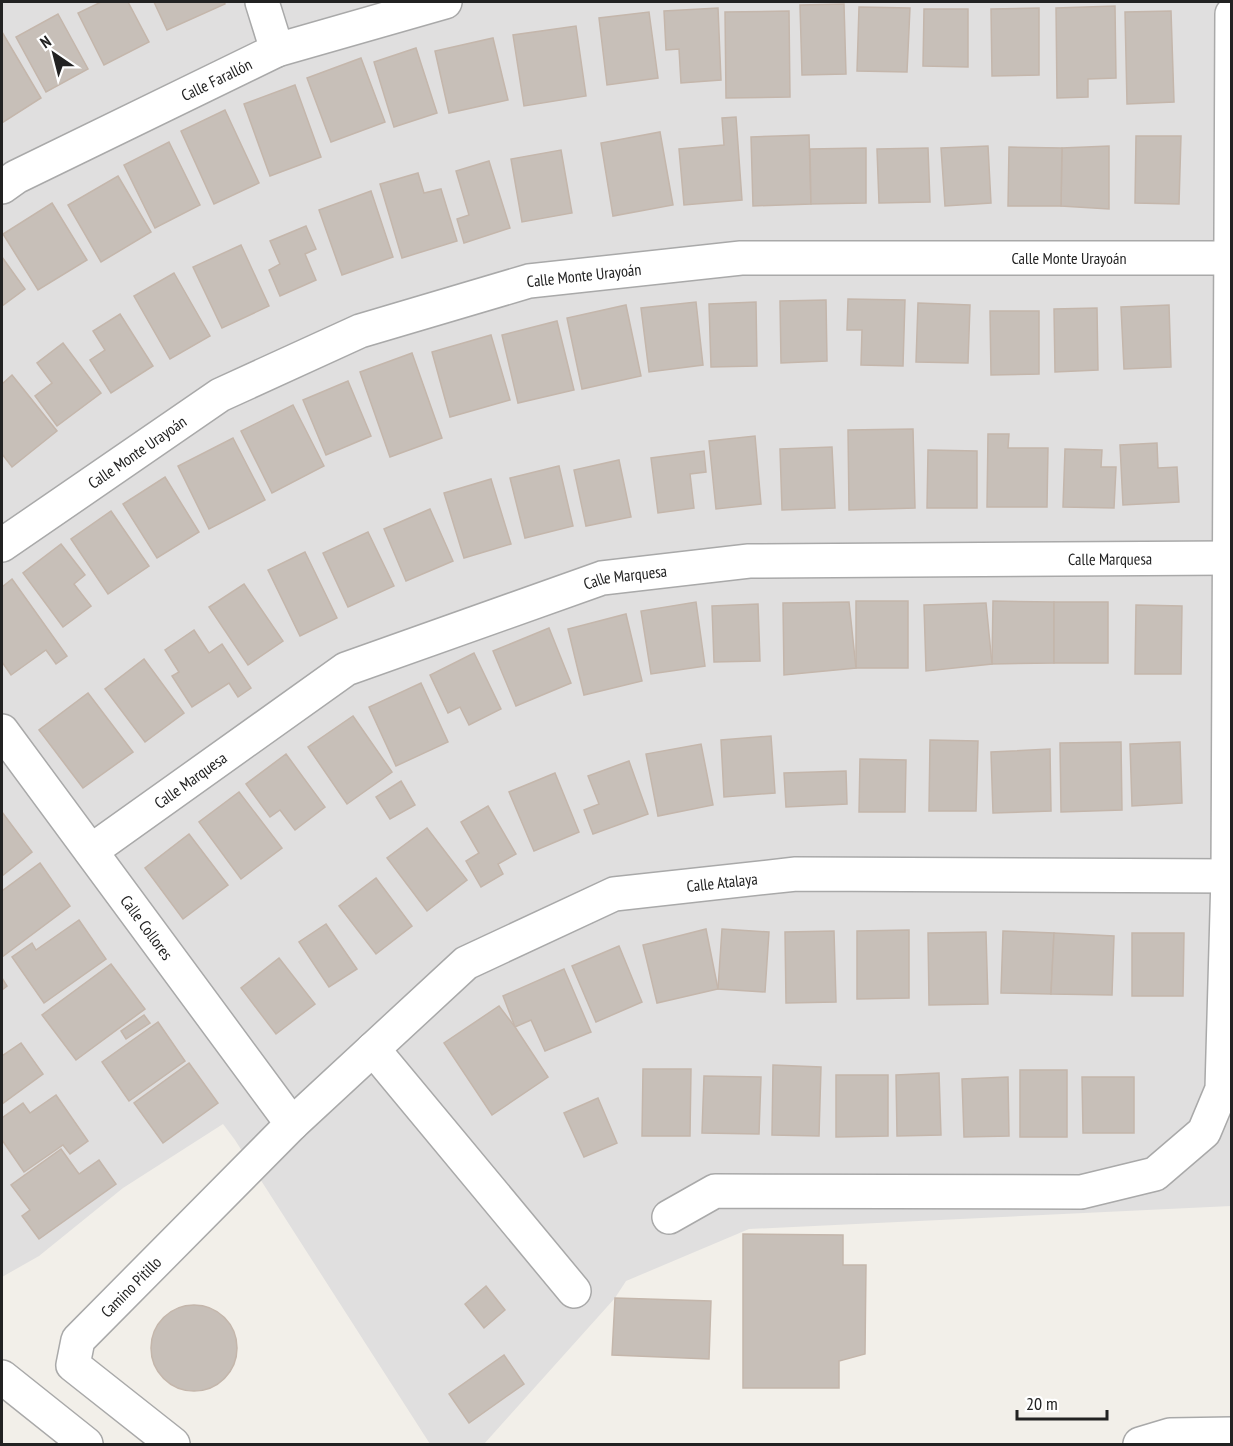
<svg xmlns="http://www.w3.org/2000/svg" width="1233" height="1446" viewBox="0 0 1233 1446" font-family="'PT Sans Narrow',sans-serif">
	<rect width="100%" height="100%" fill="#f2efe9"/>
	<path fill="#e0dfdf" d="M2 2H1231V1206L749 1229 626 1281 615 1298 484 1444H430L235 1140 223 1124 123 1188 39 1256 2 1277Z"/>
	<g fill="#c7bfb8" stroke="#c4b6ab" stroke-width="1.5">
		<path d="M101 2H128L149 42 104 65 78 13Z"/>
		<path d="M154 2H224L225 4 167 30Z"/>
		<path d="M844 4 846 74 802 75 800 5Z"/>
		<path d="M1115 6 1116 78 1088 79V97L1057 98 1056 8Z"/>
		<path d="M859 7 910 8 907 72 857 71Z"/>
		<path d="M718 8 721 80 681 83 679 49 666 50 664 11Z"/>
		<path d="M1039 8V75L992 76 991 9Z"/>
		<path d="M924 9H968V67L923 66Z"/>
		<path d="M789 11 790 97 726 98 725 12Z"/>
		<path d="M1171 11 1174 102 1127 104 1125 12Z"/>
		<path d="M649 12 658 78 607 85 599 18Z"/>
		<path d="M58 14 88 69 46 92 16 37Z"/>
		<path d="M576 26 586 96 524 106 513 35Z"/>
		<path d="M2 32 41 98 2 123Z"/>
		<path d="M493 38 508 100 449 113 435 51Z"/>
		<path d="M416 48 437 113 394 127 374 62Z"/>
		<path d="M361 58 385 122 331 142 307 78Z"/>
		<path d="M295 85 321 157 270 176 244 104Z"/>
		<path d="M225 110 259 183 214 204 181 131Z"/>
		<path d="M736 117 742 200 684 205 679 149 724 145 722 118Z"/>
		<path d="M660 132 673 205 613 216 601 143Z"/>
		<path d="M809 135 811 204 753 206 751 137Z"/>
		<path d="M1136 136H1181L1179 204 1135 203Z"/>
		<path d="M169 142 200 205 155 228 124 165Z"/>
		<path d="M988 146 991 203 945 206 941 148Z"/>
		<path d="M1109 146V209L1061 206 1062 148Z"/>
		<path d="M1009 147 1062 148 1061 206H1008Z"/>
		<path d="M866 148V203L811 204 810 149Z"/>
		<path d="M928 148 930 202 879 203 877 149Z"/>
		<path d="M561 150 572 213 522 222 511 159Z"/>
		<path d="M489 161 510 228 464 243 457 219 469 215 456 171Z"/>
		<path d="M418 173 424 193 441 189 457 241 402 258 380 184Z"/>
		<path d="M118 176 151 232 101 262 68 205Z"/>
		<path d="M371 191 393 257 342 275 319 210Z"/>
		<path d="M52 203 87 260 38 290 3 234Z"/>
		<path d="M306 226 316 249 305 254 316 280 280 296 269 270 280 264 270 241Z"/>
		<path d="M241 245 269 306 222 328 193 267Z"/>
		<path d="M2 257 25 289 2 306Z"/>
		<path d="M174 273 210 336 170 359 134 296Z"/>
		<path d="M848 299 905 300 903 366 861 365 862 330H847Z"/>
		<path d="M826 300 827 361 781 363 780 301Z"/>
		<path d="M696 302 703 365 649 372 641 308Z"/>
		<path d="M756 302 757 366 711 367 709 304Z"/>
		<path d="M918 303 970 305 968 363 916 362Z"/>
		<path d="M626 305 641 376 582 389 567 318Z"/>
		<path d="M1169 305 1171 367 1124 369 1121 307Z"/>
		<path d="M1097 308 1098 370 1055 372 1054 309Z"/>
		<path d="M990 311H1039V374L991 375Z"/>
		<path d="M120 314 153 366 111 393 90 360 105 350 93 331Z"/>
		<path d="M557 321 574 390 518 403 502 335Z"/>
		<path d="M491 335 510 400 450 417 432 352Z"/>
		<path d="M63 343 101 393 57 426 35 396 52 383 37 363Z"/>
		<path d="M412 353 442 438 390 457 360 372Z"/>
		<path d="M12 375 57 431 12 467 2 454V384Z"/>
		<path d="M348 381 371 436 326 455 303 400Z"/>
		<path d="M293 405 324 466 272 493 241 431Z"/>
		<path d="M913 429 915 508 849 510 848 430Z"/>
		<path d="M988 434H1009L1008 448H1048L1047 507H987Z"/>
		<path d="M755 436 761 504 716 509 709 441Z"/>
		<path d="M233 438 265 500 209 529 178 466Z"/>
		<path d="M1157 443 1158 468 1177 467 1179 502 1123 505 1120 445Z"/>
		<path d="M832 447 835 508 782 510 780 449Z"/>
		<path d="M1065 449 1102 450 1101 467H1116L1114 508 1063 507Z"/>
		<path d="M928 450 977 451V508H927Z"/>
		<path d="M704 451 706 472 690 474 694 508 658 513 651 458Z"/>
		<path d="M619 460 631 517 586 526 574 470Z"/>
		<path d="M559 466 573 526 525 538 510 478Z"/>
		<path d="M165 477 199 532 157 558 123 504Z"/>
		<path d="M491 479 511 544 464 558 444 493Z"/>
		<path d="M430 509 453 561 406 581 384 529Z"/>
		<path d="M111 511 149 566 108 594 71 539Z"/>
		<path d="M368 532 394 586 348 607 323 553Z"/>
		<path d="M61 544 85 575 74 584 91 606 63 627 23 573Z"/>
		<path d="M305 552 337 618 300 636 268 570Z"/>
		<path d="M12 579 67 656 56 664 46 650 11 675 2 662V587Z"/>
		<path d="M244 584 283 641 248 665 209 607Z"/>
		<rect x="856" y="601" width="52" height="67"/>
		<path d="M993 601 1054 602V663L992 664Z"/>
		<path d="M696 602 705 666 651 674 641 611Z"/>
		<path d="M849 602 856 668 784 675 783 603Z"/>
		<rect x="1054" y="602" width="54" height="61"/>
		<path d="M986 603 992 664 926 671 924 605Z"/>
		<path d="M758 604 760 661 714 662 712 606Z"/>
		<path d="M1136 605 1182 606 1181 674H1135Z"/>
		<path d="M626 614 642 681 584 695 568 629Z"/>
		<path d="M549 628 571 683 516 706 493 651Z"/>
		<path d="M194 630 209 653 222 644 251 688 238 697 229 683 192 707 172 676 179 672 165 650Z"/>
		<path d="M474 653 501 709 469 725 460 707 448 713 430 675Z"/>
		<path d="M144 659 184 713 145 742 105 689Z"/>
		<path d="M421 683 448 742 396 766 369 707Z"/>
		<path d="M88 693 133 752 83 788 39 730Z"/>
		<path d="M353 716 392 772 347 804 308 747Z"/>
		<path d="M771 736 775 793 724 797 721 740Z"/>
		<path d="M930 740 978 741 976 811H929Z"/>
		<path d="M1121 742 1122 810 1061 812 1060 743Z"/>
		<path d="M1180 742 1182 803 1132 806 1130 744Z"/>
		<path d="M701 744 713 805 658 816 646 754Z"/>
		<path d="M1050 749 1051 811 993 813 991 752Z"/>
		<path d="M286 754 325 807 295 830 280 810 270 817 246 784Z"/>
		<path d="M860 759 906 760 905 812H859Z"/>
		<path d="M629 761 648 814 593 834 584 810 599 804 588 776Z"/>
		<path d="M846 771 847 804 786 807 784 773Z"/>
		<path d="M555 773 579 832 534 851 509 792Z"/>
		<path d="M401 781 415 805 390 819 376 797Z"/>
		<path d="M239 792 282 848 241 879 199 822Z"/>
		<path d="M488 806 516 854 498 864 503 874 481 887 466 861 479 853 461 822Z"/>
		<path d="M2 812 32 852 2 876Z"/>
		<path d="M427 828 467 880 427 911 387 858Z"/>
		<path d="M189 834 228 885 183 919 145 868Z"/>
		<path d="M40 863 70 906 2 957V891Z"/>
		<path d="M376 878 412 926 376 954 339 906Z"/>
		<path d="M79 920 106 959 44 1003 12 957 32 943 36 950Z"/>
		<path d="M326 924 357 969 329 987 299 942Z"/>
		<path d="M706 929 718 989 657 1003 643 945Z"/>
		<path d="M722 929 769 932 765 992 718 989Z"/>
		<path d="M909 930V998L857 999V931Z"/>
		<path d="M834 931 836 1002 786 1003 785 932Z"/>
		<path d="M1003 931 1054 933 1051 994 1001 993Z"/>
		<path d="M986 932 988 1004 929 1005 928 933Z"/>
		<path d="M1054 933 1114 936 1112 995 1051 994Z"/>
		<path d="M1132 933H1184L1183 996H1132Z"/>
		<path d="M619 946 642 1002 596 1022 572 966Z"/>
		<path d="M279 958 315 1004 276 1034 241 988Z"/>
		<path d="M111 964 145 1009 76 1060 42 1015Z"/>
		<path d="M564 969 591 1032 545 1051 531 1020 515 1027 503 996Z"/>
		<path d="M2 978 7 986 2 990Z"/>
		<path d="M499 1006 515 1027 548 1077 492 1115 444 1043Z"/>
		<path d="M144 1015 150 1023 126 1039 121 1031Z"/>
		<path d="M158 1022 185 1061 129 1101 102 1062Z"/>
		<path d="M21 1043 43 1074 2 1104V1056Z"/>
		<path d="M189 1063 218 1103 163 1143 134 1103Z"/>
		<path d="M773 1065 821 1067 819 1136 772 1135Z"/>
		<path d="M643 1069H691L690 1136H642Z"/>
		<rect x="1020" y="1070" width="47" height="67"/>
		<path d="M939 1073 941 1135 897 1136 896 1075Z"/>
		<path d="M836 1075H888V1136L836 1137Z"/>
		<path d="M704 1076 761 1077 759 1134 702 1133Z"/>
		<path d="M1008 1077 1009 1136 964 1137 962 1079Z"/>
		<path d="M1082 1077H1134V1133H1083Z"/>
		<path d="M56 1095 88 1141 70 1154 63 1145 24 1172 2 1140V1118L23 1103 30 1113Z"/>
		<path d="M598 1098 617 1143 584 1157 564 1113Z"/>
		<path d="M61 1149 79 1174 99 1160 116 1184 39 1239 22 1216 30 1210 11 1185Z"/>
		<path d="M743 1234 843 1235V1265H866L865 1354 839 1361V1388H743Z"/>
		<path d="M486 1286 505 1310 484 1328 465 1304Z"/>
		<path d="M615 1298 711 1301 709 1359 612 1355Z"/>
		<circle cx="194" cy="1348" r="43"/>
		<path d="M504 1355 524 1384 469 1423 449 1394Z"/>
	</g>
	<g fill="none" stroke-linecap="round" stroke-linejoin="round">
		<defs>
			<g id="minor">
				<path d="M262 2 277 50"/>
				<path id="s1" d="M2 187 16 177 277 50 445 2"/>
				<path id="s2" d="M2 545 220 395 360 331 529 281 741 258H1232"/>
				<path id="s3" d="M2 731 292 1124"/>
				<path id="s4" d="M91 851 346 669 602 578 749 561 1230 558"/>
				<path d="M373 1049 574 1291"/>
				<path d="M669 1217 715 1191 1081 1192 1155 1174 1204 1132 1222 1089 1228 876 1232 14"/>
				<path d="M2 1377 86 1444"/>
				<path id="s5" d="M173 1444 73 1365 78 1340 292 1124 466 963 614 894 796 874 1232 876"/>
				<path d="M1140 1444 1170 1435 1232 1434"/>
			</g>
		</defs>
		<use href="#minor" stroke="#a9a9a9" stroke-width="36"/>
		<use href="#minor" stroke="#fff" stroke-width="33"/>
	</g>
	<g text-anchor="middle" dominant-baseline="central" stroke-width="5" stroke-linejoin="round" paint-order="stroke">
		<g font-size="16" fill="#222" stroke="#fff">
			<text stroke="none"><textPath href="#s1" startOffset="240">Calle Farallón</textPath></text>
			<text stroke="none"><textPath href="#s2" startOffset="1136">Calle Monte Urayoán</textPath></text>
			<text stroke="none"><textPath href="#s2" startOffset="650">Calle Monte Urayoán</textPath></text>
			<text stroke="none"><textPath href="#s2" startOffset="164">Calle Monte Urayoán</textPath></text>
			<text stroke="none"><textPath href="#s4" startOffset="1094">Calle Marquesa</textPath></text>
			<text stroke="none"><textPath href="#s4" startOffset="608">Calle Marquesa</textPath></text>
			<text stroke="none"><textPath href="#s4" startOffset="122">Calle Marquesa</textPath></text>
			<text stroke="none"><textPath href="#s5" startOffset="966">Calle Atalaya</textPath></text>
			<text stroke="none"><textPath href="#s3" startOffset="244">Calle Collores</textPath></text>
			<text stroke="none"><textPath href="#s5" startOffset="228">Camino Pitillo</textPath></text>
		</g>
	</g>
	<rect width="1233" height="1446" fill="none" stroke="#222222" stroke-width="6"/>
	<g transform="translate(54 54) rotate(325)" stroke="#ffffff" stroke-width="4.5" paint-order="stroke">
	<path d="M0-4.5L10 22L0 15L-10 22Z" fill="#222222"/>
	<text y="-9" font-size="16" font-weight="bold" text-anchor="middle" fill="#222222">N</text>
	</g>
	<path d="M1017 1410v9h90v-9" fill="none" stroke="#222222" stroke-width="3"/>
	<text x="1026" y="1410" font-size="18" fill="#222222" stroke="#ffffff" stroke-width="4.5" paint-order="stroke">20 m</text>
</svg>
